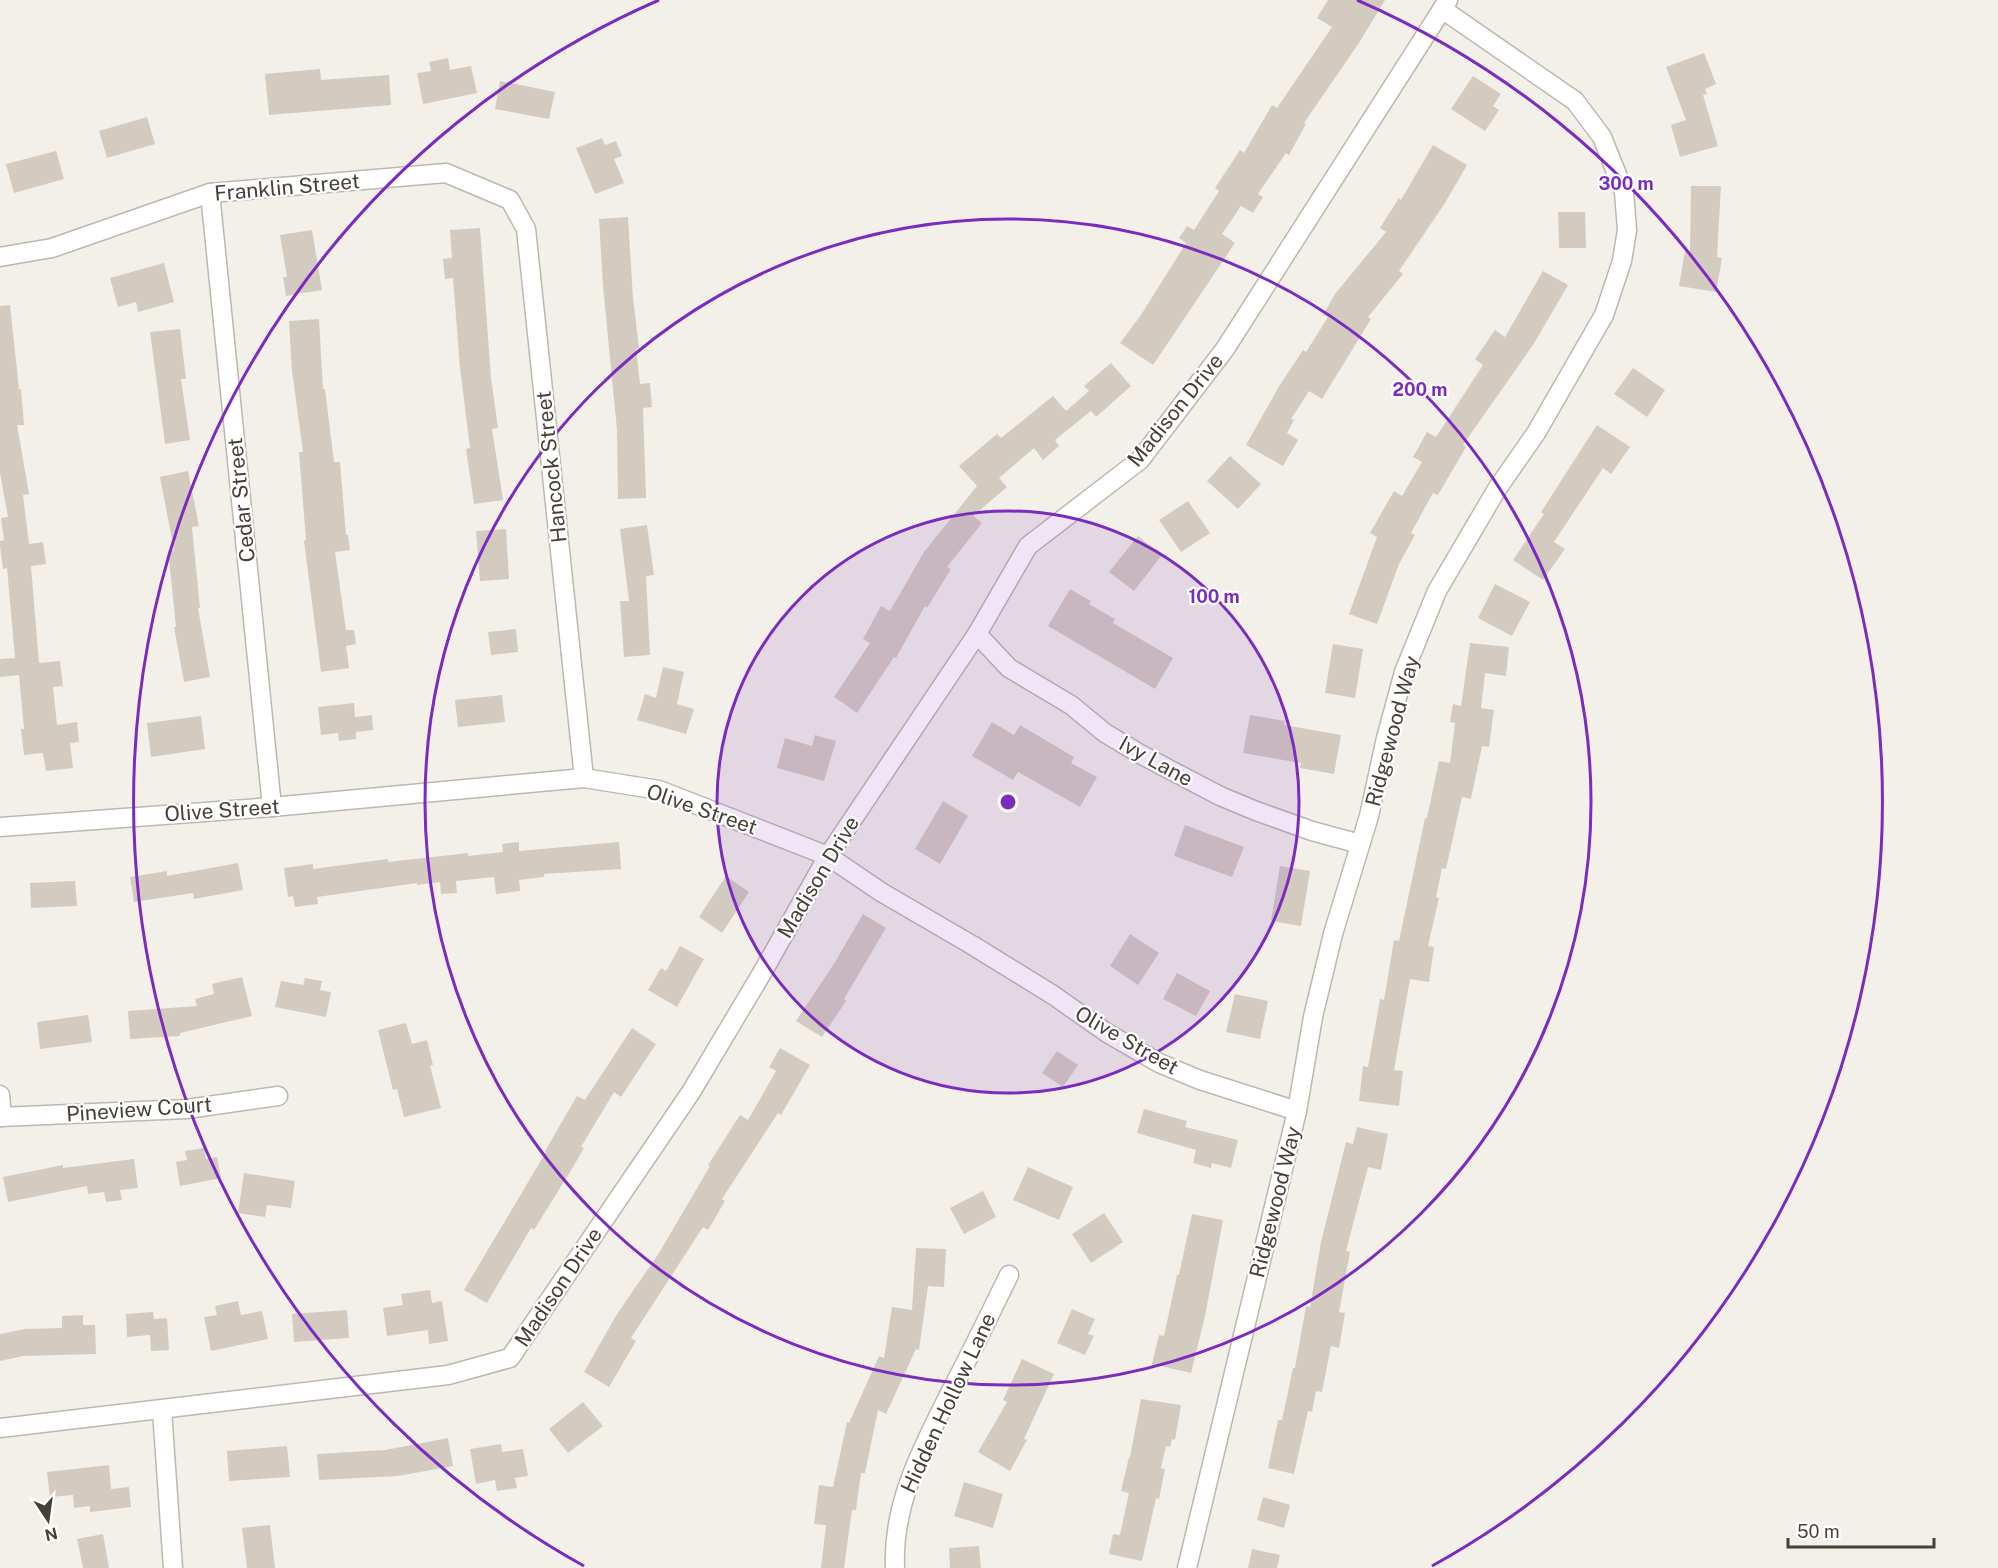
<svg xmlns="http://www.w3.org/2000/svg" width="1998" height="1568" viewBox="0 0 1998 1568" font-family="'Public Sans',sans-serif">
	<rect width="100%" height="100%" fill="#f3f0ea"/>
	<g fill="#d4cbc0">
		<path d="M1328 0H1385L1359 43 1304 123 1306 124 1289 155 1286 153 1258 194 1263 197 1253 213 1241 206 1222 234 1235 243 1153 365 1120 343 1141 315 1186 243 1179 238 1187 226 1194 230 1219 191 1215 188 1240 150 1244 153 1272 105 1277 108 1332 27 1317 18Z"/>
		<path d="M1704 53 1716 84 1705 89 1707 94 1703 95 1718 146 1680 157 1671 125 1686 120 1666 67Z"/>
		<path d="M448 58 450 70 471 66 477 93 423 104 417 73 431 71 429 62Z"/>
		<path d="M320 69 321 80 389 75 391 105 269 115 265 74Z"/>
		<path d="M1473 76 1501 94 1493 106 1499 110 1485 131 1451 109Z"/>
		<path d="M500 81 555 92 549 119 495 109Z"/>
		<path d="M147 117 155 144 107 158 99 131Z"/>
		<path d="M602 138 605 145 616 141 622 156 614 159 624 183 595 194 576 148Z"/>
		<path d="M1433 145 1467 165 1445 203 1399 271 1403 274 1368 317 1371 319 1322 399 1309 391 1291 419 1294 420 1287 433 1298 440 1283 466 1246 445 1278 388 1303 350 1306 352 1328 317 1323 315 1335 294 1386 232 1380 228 1399 198 1401 200Z"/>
		<path d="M56 151 64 179 14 193 6 164Z"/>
		<path d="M1691 186H1721L1717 257 1722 258 1716 292 1679 286 1685 251 1690 252Z"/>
		<path d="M1558 212H1585L1586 248H1559Z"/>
		<path d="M628 217 633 298 639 348 636 349 640 384 650 383 652 407 643 408 646 498 618 499 617 430 603 286 599 219Z"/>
		<path d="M480 228 491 378 498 428 492 429 503 500 474 504 466 449 470 448 460 368 453 278 445 279 443 259 452 258 450 230Z"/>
		<path d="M312 230 322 290 286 296 283 277H287L280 235Z"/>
		<path d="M164 263 174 302 138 312 136 302 118 307 110 278Z"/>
		<path d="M1543 271 1568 285 1533 345 1463 445 1466 447 1438 495 1433 493 1411 533 1415 535 1399 564 1377 624 1349 614 1377 537 1370 533 1394 491 1402 496 1422 462 1413 457 1427 432 1436 437 1483 365 1475 359 1495 330 1505 337Z"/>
		<path d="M10 305 19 389H21L24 425H17L29 494 23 495 29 544 43 542 46 564 31 566 39 663 60 661 63 686 53 687 57 725 77 722 79 742 70 743 73 768 46 771 43 753 24 755 21 729H24L19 675 0 677V659L15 658 7 568 3 569 0 546V541L4 540 1 518 8 517 0 473V306Z"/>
		<path d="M319 319 323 389H325L334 462H340L346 535H348L350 550 335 552 346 630H354L356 644 346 646 349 668 321 672 304 541 306 540 299 452H303L292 371 289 321Z"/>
		<path d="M180 329 186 379H181L190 440 165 444 150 332Z"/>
		<path d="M1111 363 1131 386 1096 417 1091 411 1055 440 1059 446 1043 460 1034 448 999 478 1007 487 973 516 982 523 947 567 951 569 927 608 925 606 896 658 894 657 857 713 834 697 870 643 863 639 881 606 890 611 924 552 977 486 959 466 997 434 1001 438 1053 396 1066 411 1089 391 1084 386Z"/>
		<path d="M1633 368 1665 390 1647 417 1614 394Z"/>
		<path d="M1597 425 1630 447 1611 474 1603 468 1554 542 1565 549 1543 580 1513 560 1544 514 1541 512Z"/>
		<path d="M1230 456 1261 484 1238 509 1207 481Z"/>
		<path d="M188 471 199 526 192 527 200 608H198L210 677 184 682 174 627H176L168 550H174L160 477Z"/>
		<path d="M1188 501 1210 533 1181 552 1159 520Z"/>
		<path d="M647 525 654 575 646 576 650 655 624 657 620 601H629L620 529Z"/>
		<path d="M506 529 509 579 480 581 476 531Z"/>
		<path d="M1138 536 1162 555 1134 591 1109 572Z"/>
		<path d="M1495 584 1530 602 1512 636 1478 618Z"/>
		<path d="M1070 589 1091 601 1089 604 1115 619 1113 623 1173 658 1155 689 1048 626Z"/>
		<path d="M516 629 518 652 491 655 488 632Z"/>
		<path d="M1470 643 1509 647 1506 676 1485 673 1481 708 1494 710 1489 747 1482 746 1471 799 1462 797 1446 869 1442 868 1436 897 1439 898 1428 946 1434 947 1429 982 1410 979 1394 1070 1403 1071 1399 1106 1359 1101 1363 1066 1368 1067 1380 999 1384 1000 1394 940 1399 941 1425 818H1427L1439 761 1450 763 1455 723 1450 722 1453 704 1461 706Z"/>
		<path d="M1333 644 1363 649 1355 698 1325 693Z"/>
		<path d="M663 667 684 672 677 704 694 709 686 734 637 720 645 694 656 698Z"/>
		<path d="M502 695 505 722 458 727 455 700Z"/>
		<path d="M354 703 355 717 372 715 373 730 356 732V739L339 741 338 733 321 735 318 707Z"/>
		<path d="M1250 715 1285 721 1284 725 1341 735 1334 774 1300 768 1301 763 1243 753Z"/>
		<path d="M201 716 205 749 151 757 147 723Z"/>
		<path d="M992 722 1014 735 1020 725 1074 757 1071 763 1097 777 1080 807 1018 772 1013 780 972 756Z"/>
		<path d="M815 735 836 741 824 781 777 768 785 738 812 746Z"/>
		<path d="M943 801 968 816 940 864 915 849Z"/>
		<path d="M1185 825 1244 847 1232 877 1174 856Z"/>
		<path d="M519 842V851L619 842 621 869 544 874V877L519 880 520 891 496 894 494 877 456 881 457 893 441 894 440 882 417 885V883L317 897 318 904 295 907 293 896 288 897 284 868 313 864V869L388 859V862L468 853V856L503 852 502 844Z"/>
		<path d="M238 863 243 890 194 899 193 893 134 902 130 877 167 871V876Z"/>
		<path d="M1280 866 1310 871 1301 926 1271 921Z"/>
		<path d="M726 876 749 892 722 933 699 917Z"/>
		<path d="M75 881 77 906 31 908 30 883Z"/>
		<path d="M863 914 886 928 844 999 846 1001 822 1037 796 1021 835 962Z"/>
		<path d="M1130 934 1159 953 1138 985 1110 966Z"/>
		<path d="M680 946 704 959 677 1007 648 990 661 968 666 971Z"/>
		<path d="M1177 973 1210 991 1196 1016 1163 999Z"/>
		<path d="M242 977 252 1016 180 1033V1036L130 1039 128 1011 197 1006 195 999 214 994 212 984Z"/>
		<path d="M305 978 322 981 320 990 331 992 326 1017 275 1007 281 981 303 985Z"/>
		<path d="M1235 994 1268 1001 1260 1039 1226 1032Z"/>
		<path d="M88 1015 92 1042 40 1049 37 1022Z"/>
		<path d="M406 1023 412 1044 427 1040 433 1065 430 1066 441 1108 404 1117 397 1089 393 1090 378 1030Z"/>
		<path d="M632 1028 656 1044 621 1097 614 1092 581 1147 584 1148 573 1167 534 1230 531 1228 487 1303 464 1290 546 1152 545 1151 577 1096 585 1100Z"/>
		<path d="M780 1048 810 1065 781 1115 778 1113 722 1199 725 1201 708 1230 703 1227 631 1338 636 1341 609 1387 584 1372 617 1314 659 1253 710 1166 708 1165 740 1115 748 1120 776 1071 769 1067Z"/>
		<path d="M1057 1051 1078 1065 1063 1087 1042 1073Z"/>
		<path d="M1144 1109 1187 1121 1185 1127 1238 1140 1231 1168 1212 1163 1211 1168 1193 1163 1196 1150 1137 1133Z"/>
		<path d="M1357 1127 1388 1134 1381 1170 1368 1167 1346 1251 1350 1252 1339 1312 1345 1313 1339 1348 1331 1346 1322 1392 1316 1391 1312 1412 1308 1411 1294 1474 1268 1468 1278 1420H1282L1293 1368H1295L1306 1306 1310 1307 1321 1242 1346 1142 1353 1144Z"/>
		<path d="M204 1148 206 1159 217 1157 221 1178 180 1186 176 1162 187 1160 185 1151Z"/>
		<path d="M134 1159 138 1188 120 1190 122 1200 106 1202 104 1192 88 1194 87 1186 8 1202 3 1177 63 1165V1168Z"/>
		<path d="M1028 1167 1073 1187 1059 1220 1013 1200Z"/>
		<path d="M244 1173 295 1181 291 1208 267 1205 265 1217 238 1213Z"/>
		<path d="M983 1191 996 1217 964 1234 950 1208Z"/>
		<path d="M1104 1213 1123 1242 1091 1263 1072 1234Z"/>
		<path d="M1192 1214 1223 1220 1205 1316 1191 1373 1152 1364 1159 1335 1164 1336 1177 1275H1179Z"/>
		<path d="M916 1248 946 1249 944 1287 928 1286 919 1350 916 1349 886 1414 878 1410 865 1473H861L856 1510H852L844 1568H821L826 1525 814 1524 819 1485 833 1487 847 1422 849 1423 879 1356 884 1358 892 1307 912 1310Z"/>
		<path d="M430 1290 432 1303 442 1301 448 1341 429 1344 428 1330 387 1336 383 1308 403 1305 401 1294Z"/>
		<path d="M238 1301 241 1315 262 1311 268 1339 211 1351 204 1317 217 1315 215 1306Z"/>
		<path d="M1072 1309 1095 1319 1088 1334 1094 1336 1085 1355 1057 1343Z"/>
		<path d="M347 1310 349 1338 294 1342 292 1314Z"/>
		<path d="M153 1312 154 1319 167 1318 169 1350 151 1351 150 1335 127 1337 126 1314Z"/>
		<path d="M83 1315V1325H95L96 1354 23 1356 0 1361V1334L25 1329 62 1328V1316Z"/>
		<path d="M1022 1359 1054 1374 1024 1439 1027 1440 1010 1471 978 1452 1007 1402 1003 1400Z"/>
		<path d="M1141 1399 1181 1405 1175 1440 1172 1439 1170 1447 1166 1446 1161 1468 1165 1469 1159 1499 1156 1498 1142 1561 1109 1554 1113 1534 1120 1535 1129 1493 1121 1491 1129 1457H1130Z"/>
		<path d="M583 1402 603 1426 568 1453 549 1429Z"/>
		<path d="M448 1438 453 1466 398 1476 319 1480 317 1454 385 1450Z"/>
		<path d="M501 1444 502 1452 523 1449 528 1476 515 1478 517 1488 497 1491 495 1480 476 1484 470 1449Z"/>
		<path d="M287 1446 290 1477 229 1481 227 1451Z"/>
		<path d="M109 1465 111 1489 129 1487 131 1507 90 1512V1506L74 1508 73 1495 50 1497 47 1472Z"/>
		<path d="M964 1482 1003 1494 993 1528 954 1516Z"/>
		<path d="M1263 1497 1290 1505 1284 1528 1257 1520Z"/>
		<path d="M270 1525 275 1568H247L242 1528Z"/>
		<path d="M103 1534 109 1568H83L77 1539Z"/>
		<path d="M979 1546 981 1568H950L949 1548Z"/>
		<path d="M1252 1549 1280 1555 1277 1568H1248Z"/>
	</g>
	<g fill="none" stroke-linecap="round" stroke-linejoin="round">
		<defs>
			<g id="minor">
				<path d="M210 193 272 807"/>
				<path d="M0 257 52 248 210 193 446 173 510 200 526 229 584 778"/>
				<path d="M977 634 1009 668 1071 705 1105 733 1140 754 1220 796 1256 811 1312 831 1360 844"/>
				<path d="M0 827 272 807 584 778 659 790 828 856 881 892 972 945 1053 995 1107 1033 1159 1063 1200 1080 1297 1111"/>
				<path d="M0 1095 2 1117"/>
				<path d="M0 1117 187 1109 278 1096"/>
				<path d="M162 1410 173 1568"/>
				<path d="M0 1428 448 1375 510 1358 691 1092 762 973 828 856 977 634 1028 546 1140 460 1225 349 1448 0"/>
				<path d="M895 1568C892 1503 923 1447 951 1391 971 1353 990 1314 1009 1275"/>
				<path d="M1187 1568 1297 1111 1313 1017 1333 934 1369 816 1386 738 1404 672 1437 591 1497 489 1536 433 1604 315 1622 261 1627 230 1624 192 1602 137 1575 101 1442 9"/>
			</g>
		</defs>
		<use href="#minor" stroke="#beb7ad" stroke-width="21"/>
		<use href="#minor" stroke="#fff" stroke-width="18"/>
	</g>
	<circle cx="1008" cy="802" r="291" fill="#7b2cbf" fill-opacity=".12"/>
	<g fill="none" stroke="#7b2cbf" stroke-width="3">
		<circle cx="1008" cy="802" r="291"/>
		<circle cx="1008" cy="802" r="583"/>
		<path d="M584 1566A874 874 0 0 1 659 0M1357 0A874 874 0 0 1 1432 1566"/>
	</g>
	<g text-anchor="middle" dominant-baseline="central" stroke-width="4.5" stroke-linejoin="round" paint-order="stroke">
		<g font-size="21" fill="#464039" stroke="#fff">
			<text transform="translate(287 187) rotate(-5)">Franklin Street</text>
			<text transform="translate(1175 410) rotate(-51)">Madison Drive</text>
			<text transform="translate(551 467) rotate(-96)">Hancock Street</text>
			<text transform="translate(241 500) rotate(-96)">Cedar Street</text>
			<text transform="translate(1392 731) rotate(-75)">Ridgewood Way</text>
			<text transform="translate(1156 761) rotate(29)">Ivy Lane</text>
			<text transform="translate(702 809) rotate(19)">Olive Street</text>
			<text transform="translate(222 810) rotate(-4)">Olive Street</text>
			<text transform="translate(818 877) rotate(-59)">Madison Drive</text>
			<text transform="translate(1127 1040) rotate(30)">Olive Street</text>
			<text transform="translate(139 1109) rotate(-4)">Pineview Court</text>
			<text transform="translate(1275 1202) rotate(-76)">Ridgewood Way</text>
			<text transform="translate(558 1287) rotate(-56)">Madison Drive</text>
			<text transform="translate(948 1403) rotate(-65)">Hidden Hollow Lane</text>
		</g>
	</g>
	<circle cx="1008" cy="802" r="9" fill="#7b2cbf" stroke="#fff" stroke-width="3"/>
	<g font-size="18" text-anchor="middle" font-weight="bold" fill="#7b2cbf" stroke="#fff" stroke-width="4.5" stroke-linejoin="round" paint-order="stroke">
		<text x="1626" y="190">300 m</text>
		<text x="1420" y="396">200 m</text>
		<text x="1214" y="603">100 m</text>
	</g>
	<g transform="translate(48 1520) rotate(167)" stroke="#ffffff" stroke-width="4.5" paint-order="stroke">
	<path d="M0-4.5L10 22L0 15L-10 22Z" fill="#464039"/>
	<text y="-9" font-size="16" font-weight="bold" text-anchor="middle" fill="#464039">N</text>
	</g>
	<path d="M1788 1538v9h146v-9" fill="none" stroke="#464039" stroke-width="3"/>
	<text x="1797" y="1538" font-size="18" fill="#464039" stroke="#ffffff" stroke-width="4.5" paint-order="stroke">50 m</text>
</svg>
